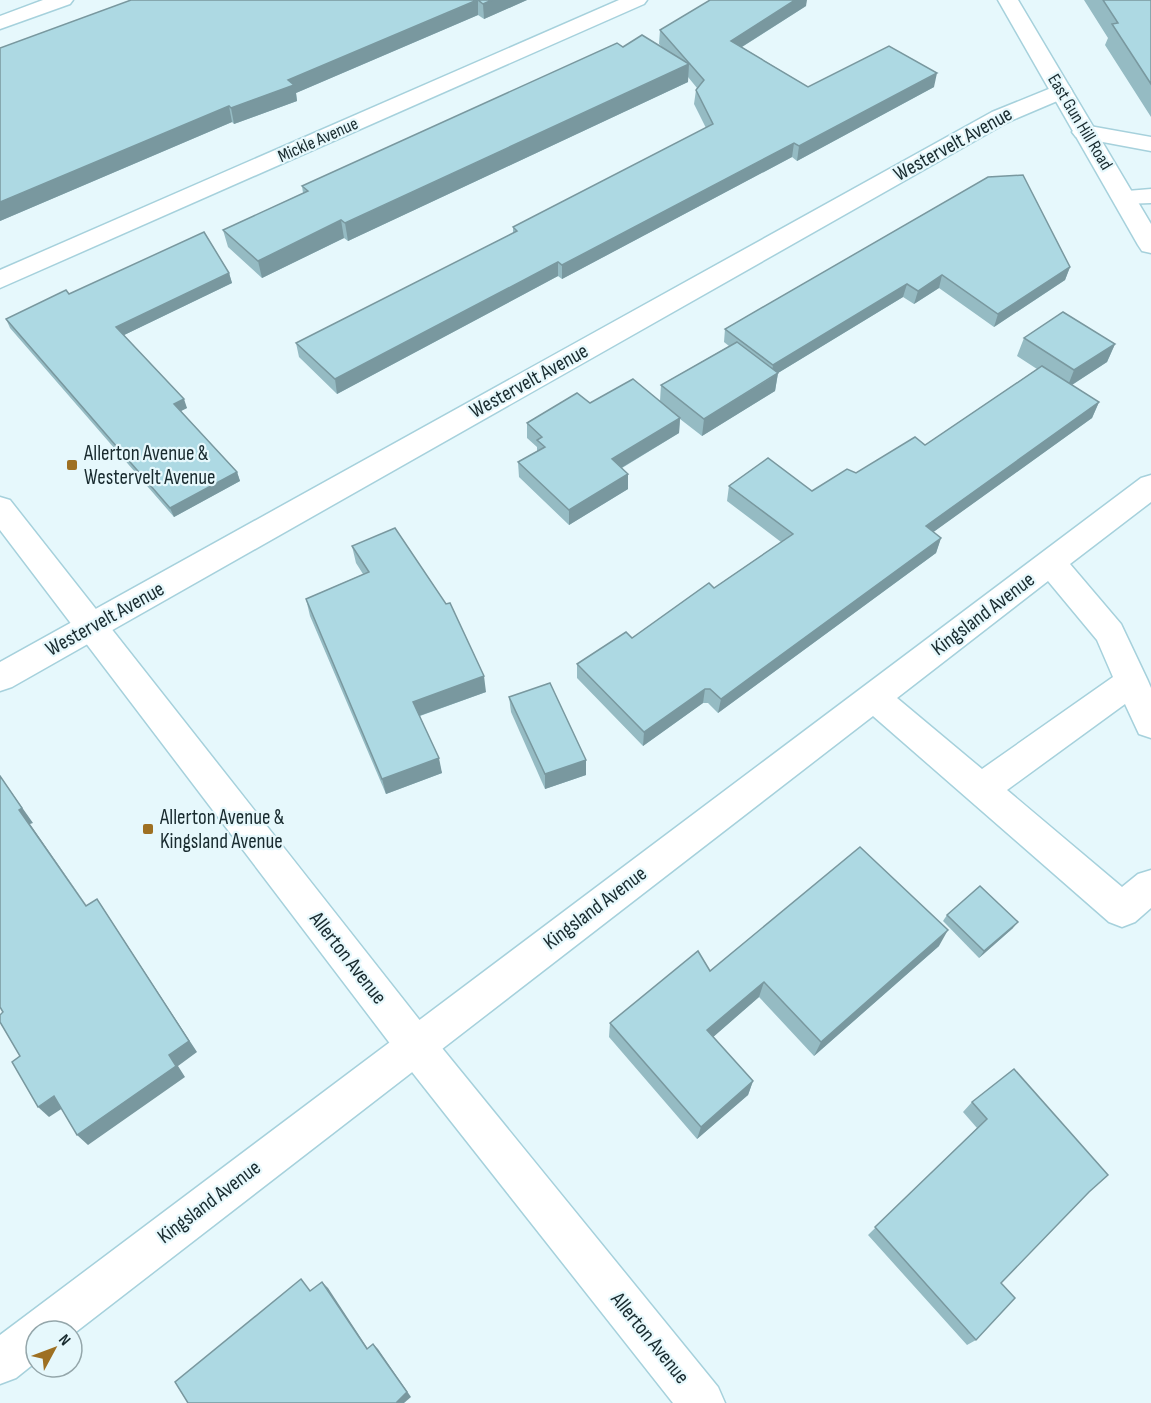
<svg xmlns="http://www.w3.org/2000/svg" width="1151" height="1403" viewBox="0 0 1151 1403" font-family="'Sofia Sans Condensed',sans-serif">
	<rect width="100%" height="100%" fill="#e6f8fc"/>
	<g fill="none" stroke-linecap="round" stroke-linejoin="round">
		<defs>
			<g id="minor">
				<path d="M43 0H73L70 4 0 29V16Z"/>
				<path d="M619 0H647L644 4 0 288V270Z"/>
				<path d="M1061 84 1069 86 1072 91 1069 96 1008 122 12 687 0 691V662L992 112Z"/>
				<path d="M1084 125 1151 137V151L1076 137 1072 132 1076 127Z"/>
				<path d="M1151 189V203L1124 204 1115 202 1112 197 1115 192Z"/>
				<path d="M1151 475V502L1070 564 1121 624 1148 681 1151 688V738L1139 734 1125 704 1007 790 1122 887 1138 874 1151 870V908L1135 922 1122 927 1109 922 873 716 72 1335V1331H36V1362L16 1378 0 1384V1335L1141 478ZM1048 581 1097 640 1113 677 982 769 897 698Z"/>
			</g>
			<g id="major">
				<path d="M998 0H1018L1151 224V253L1142 251 1138 245Z"/>
				<path d="M0 497 10 500 429 1032 718 1387 725 1403H673L401 1058 0 530Z"/>
			</g>
		</defs>
		<use href="#minor" stroke="#a6d1dc" stroke-width="3"/>
		<use href="#major" stroke="#a6d1dc" stroke-width="3"/>
		<use href="#minor" fill="#fff" fill-rule="evenodd"/>
		<use href="#major" fill="#fff" fill-rule="evenodd"/>
	</g>
	<g fill="#95bbc3">
		<path d="M131 0H527L484 19 478 15 296 93 297 101 234 124 232 122 0 221V48Z"/>
		<path d="M1084 0H1151V117L1105 45 1108 38Z"/>
		<path d="M806 6 742 47 808 87H934L797 161 792 157 562 279 558 276 337 394 299 357 296 343 513 233V227L706 128 694 104 696 90 697 88 688 77V82L348 241 344 238 262 278 228 247 223 230 303 193 302 186 623 47H662L659 44 660 30Z"/>
		<path d="M988 177 1070 267 1065 280 994 327 939 288 914 304 903 297 778 373 775 391 702 436 680 419 679 433 622 468 628 489 569 525 519 477 518 462 537 451V447L527 438V423L590 403 660 401 661 385 729 346 724 342 725 329Z"/>
		<path d="M229 273 232 283 124 335 187 408 181 411 237 472 240 481 174 517 10 328 6 319 69 294Z"/>
		<path d="M1024 338 1115 344 1107 362 1072 385 1099 402 1092 418 933 532 941 538 936 553 718 713 708 703H703L643 746 577 678V664L632 638 714 588 781 542 727 501 729 486 812 491 925 445 1037 369 1017 356Z"/>
		<path d="M352 546 486 692 420 716 442 773 386 794 310 616 306 599 363 574 356 563Z"/>
		<path d="M509 697 586 760V775L545 789 511 712Z"/>
		<path d="M947 915 1013 928 979 958 943 921Z"/>
		<path d="M939 946 814 1056 759 997 713 1037 753 1081 748 1095 697 1139 609 1037 610 1023 710 971Z"/>
		<path d="M972 1102 1089 1192 1001 1283 976 1340 967 1345 868 1235 977 1128 963 1112Z"/>
	</g>
	<g fill="#79989f">
		<path d="M478 0V15L296 93 297 101 234 124 231 108 288 80Z"/>
		<path d="M492 0H527L484 19 483 4Z"/>
		<path d="M795 0H807L806 6 729 55 731 41Z"/>
		<path d="M689 64 688 82 348 241 345 223Z"/>
		<path d="M937 73 934 87 797 161 799 146Z"/>
		<path d="M229 106 232 122 0 221V202Z"/>
		<path d="M794 143 792 157 562 279V265Z"/>
		<path d="M341 220 344 238 262 278 258 261Z"/>
		<path d="M558 262V276L337 394 335 379Z"/>
		<path d="M1070 267 1065 280 994 327 998 314Z"/>
		<path d="M229 273 232 283 120 337 116 327Z"/>
		<path d="M942 275 939 288 914 304 918 291Z"/>
		<path d="M907 284 903 297 778 373 775 391 702 436 704 419 771 378 773 365Z"/>
		<path d="M1115 344 1107 362 1067 388 1074 370Z"/>
		<path d="M184 399 187 408 177 413 174 404Z"/>
		<path d="M1099 402 1092 418 921 541 926 526Z"/>
		<path d="M680 418 679 433 611 474 612 459Z"/>
		<path d="M237 472 240 481 174 517 170 508Z"/>
		<path d="M628 474V489L569 525V510Z"/>
		<path d="M941 538 936 553 718 713 721 699Z"/>
		<path d="M484 676 486 692 416 717 413 702Z"/>
		<path d="M705 689 703 703 643 746 644 732Z"/>
		<path d="M439 758 442 773 386 794 382 779Z"/>
		<path d="M586 760V775L545 789V774Z"/>
		<path d="M0 776 33 823 30 824 96 919 19 810Z"/>
		<path d="M97 899 197 1052 178 1066 185 1077 88 1145 77 1135 169 1055Z"/>
		<path d="M1018 922 1013 928 979 958 984 951Z"/>
		<path d="M948 930 939 946 814 1056 821 1042Z"/>
		<path d="M764 982 759 997 704 1045 707 1030Z"/>
		<path d="M753 1081 748 1095 697 1139 701 1127Z"/>
		<path d="M54 1096 66 1106 49 1117 38 1107Z"/>
		<path d="M322 1282 328 1288 372 1355 367 1349Z"/>
		<path d="M373 1344 378 1349 411 1397 404 1403H398Z"/>
	</g>
	<g fill="#add9e3" stroke="#79989f" stroke-width="1.5">
		<path d="M131 0H477L288 80 294 85 231 108 229 106 0 202V48Z"/>
		<path d="M478 0H492L483 4Z"/>
		<path d="M710 0H795L731 41 808 87 889 46 937 73 799 146 794 143 562 265 558 262 335 379 296 343 517 231 513 227 713 124 696 90 704 80 660 30Z"/>
		<path d="M1103 0H1151V84L1112 24 1118 23Z"/>
		<path d="M642 35 689 64 345 223 341 220 258 261 223 230 308 191 302 186 617 43 623 47Z"/>
		<path d="M1023 175 1070 267 998 314 942 275 918 291 907 284 773 365 725 329 988 177Z"/>
		<path d="M204 232 229 273 116 327 184 399 174 404 237 472 170 508 6 319 66 290 69 294Z"/>
		<path d="M1063 312 1115 344 1074 370 1024 338Z"/>
		<path d="M737 342 778 373 704 419 661 385Z"/>
		<path d="M1042 366 1099 402 926 526 941 538 721 699 710 689H705L644 732 577 664 626 632 632 638 709 583 714 588 793 534 729 486 768 458 812 491 847 469 856 473 915 437 925 445Z"/>
		<path d="M633 379 680 418 612 459 628 474 569 510 518 462 545 447 537 440 542 437 527 423 577 393 590 403Z"/>
		<path d="M395 528 446 604 450 603 484 676 413 702 439 758 382 779 306 599 369 572 352 546Z"/>
		<path d="M550 683 586 760 545 774 509 697Z"/>
		<path d="M0 776 22 808 19 810 86 906 97 899 189 1041 169 1055 176 1066 77 1135 54 1096 38 1107 12 1062 20 1056 0 1022V1015L3 1012 0 1007Z"/>
		<path d="M860 847 948 930 821 1042 764 982 707 1030 753 1081 701 1127 610 1023 698 951 710 971Z"/>
		<path d="M980 886 1018 922 984 951 947 915Z"/>
		<path d="M1014 1069 1108 1175 1089 1192 1001 1283 1015 1298 976 1340 875 1227 987 1119 972 1102Z"/>
		<path d="M301 1279 310 1291 322 1282 367 1349 373 1344 407 1392 397 1402 398 1403H188L175 1382Z"/>
	</g>
	<g fill="#9e7022" stroke="#e6f8fc" stroke-width="2">
		<rect x="66" y="459" width="12" height="12" rx="3"/>
		<rect x="142" y="823" width="12" height="12" rx="3"/>
	</g>
	<g text-anchor="middle" dominant-baseline="central" stroke-width="4.5" stroke-linejoin="round" paint-order="stroke">
		<g font-size="18" fill="#192b2f" stroke="#e6f8fc">
			<text transform="translate(1080 122) rotate(59)">East Gun Hill Road</text>
			<text transform="translate(318 140) rotate(-24)">Mickle Avenue</text>
		</g>
		<g font-size="21" fill="#192b2f" stroke="#e6f8fc">
			<text transform="translate(953 144) rotate(-29)">Westervelt Avenue</text>
			<text transform="translate(529 381) rotate(-29)">Westervelt Avenue</text>
			<text transform="translate(983 614) rotate(-37)">Kingsland Avenue</text>
			<text transform="translate(105 619) rotate(-29)">Westervelt Avenue</text>
			<text transform="translate(595 908) rotate(-37)">Kingsland Avenue</text>
			<text transform="translate(348 958) rotate(52)">Allerton Avenue</text>
			<text transform="translate(209 1202) rotate(-37)">Kingsland Avenue</text>
			<text transform="translate(650 1338) rotate(51)">Allerton Avenue</text>
		</g>
		<g font-size="21" fill="#192b2f" stroke="#e6f8fc" text-anchor="start">
			<text x="84" y="453">Allerton Avenue &amp;<tspan x="84" dy="24">Westervelt Avenue</tspan></text>
			<text x="160" y="817">Allerton Avenue &amp;<tspan x="160" dy="24">Kingsland Avenue</tspan></text>
		</g>
	</g>
	<g transform="translate(54 1349) rotate(49)"><circle r="28" fill="#e6f8fc" stroke="#94a6aa" stroke-width="1.5"/>
	<path d="M0-4.5L10 22L0 15L-10 22Z" fill="#9e7022"/>
	<text y="-9" font-size="16" font-weight="bold" text-anchor="middle" fill="#192b2f">N</text>
	</g>
</svg>
